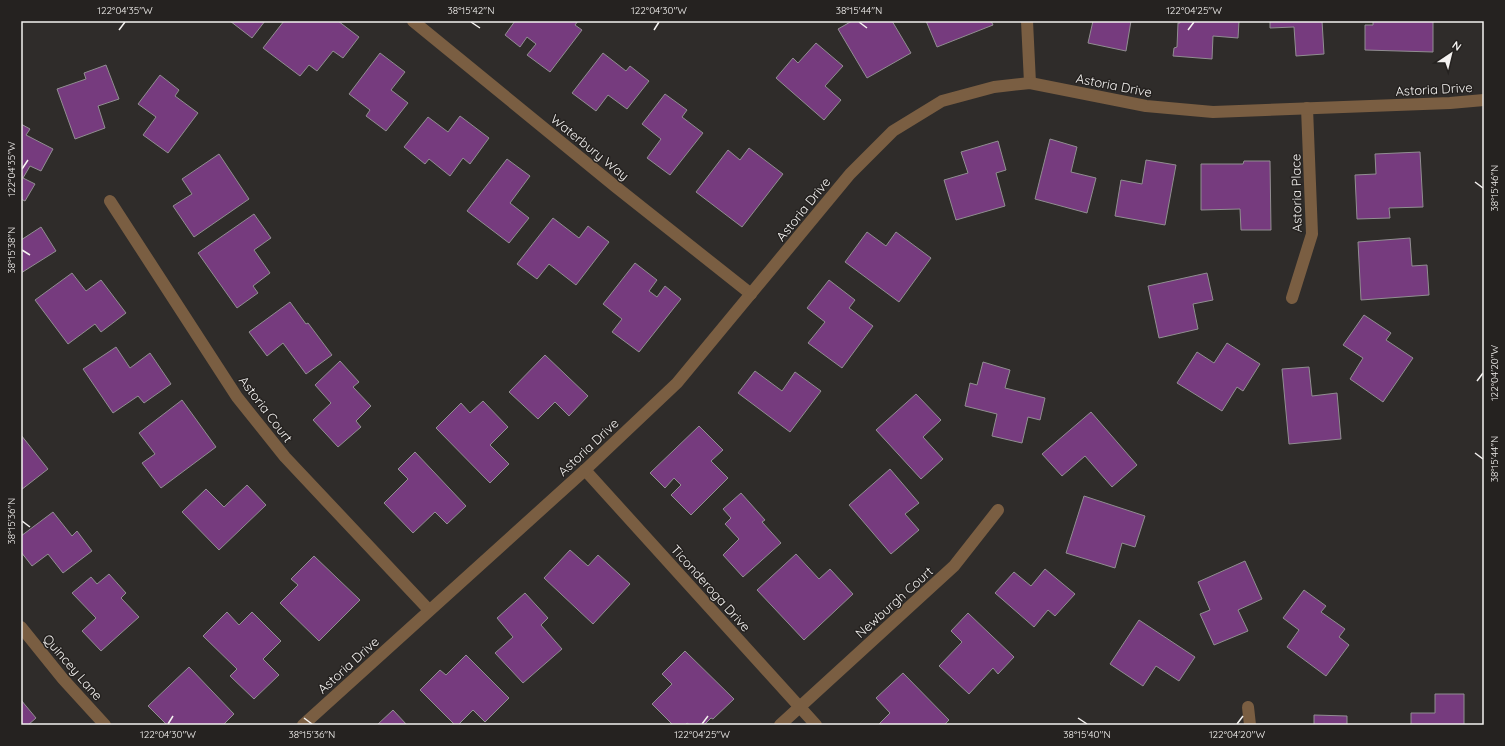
<svg xmlns="http://www.w3.org/2000/svg" width="1505" height="746" viewBox="0 0 1505 746" font-family="Quicksand,sans-serif">
	<rect width="100%" height="100%" fill="#2f2c2a"/>
	<g fill="#763b7e" stroke="#918e91">
		<path d="M230 21H265L252 38Z"/>
		<path d="M284 21H338L359 37 343 58 333 51 317 71 309 65 300 76 263 48Z"/>
		<path d="M515 21H578L575 25 582 30 550 72 527 55 536 44 527 37 520 47 505 35Z"/>
		<path d="M852 21H892L911 53 867 78 838 29Z"/>
		<path d="M926 21H991L993 25 937 47Z"/>
		<path d="M1092 21H1131L1126 51 1088 43 1093 21Z"/>
		<path d="M1180 21H1239L1238 38 1213 36 1212 59 1173 56 1174 48 1177 47 1178 23H1180Z"/>
		<path d="M1270 21H1322L1324 54 1296 56 1294 27 1270 28Z"/>
		<path d="M1373 21H1433V52L1365 50V25H1373Z"/>
		<path d="M816 43 843 66 825 86 841 100 824 120 776 78 793 58 798 63Z"/>
		<path d="M380 53 405 72 391 90 408 103 386 131 366 116 370 110 349 94Z"/>
		<path d="M603 53 626 71 630 66 649 81 627 109 608 95 596 111 572 93Z"/>
		<path d="M106 65 119 99 98 106 105 128 75 139 57 89 86 79 84 73Z"/>
		<path d="M160 75 179 90 175 96 198 113 168 153 143 135 156 117 138 104Z"/>
		<path d="M665 94 687 110 682 117 703 133 670 175 647 158 661 139 642 124Z"/>
		<path d="M460 116 489 138 470 164 463 158 450 176 429 159 425 164 404 147 428 117 448 132Z"/>
		<path d="M21 124 30 129 26 135 53 149 41 171 30 166 23 178 35 184 25 201 21 199Z"/>
		<path d="M1050 139 1077 147 1071 172 1096 178 1087 213 1035 199Z"/>
		<path d="M998 141 1006 170 996 173 1005 206 956 220 944 180 968 173 961 152Z"/>
		<path d="M749 148 783 174 742 227 696 192 728 150 740 160Z"/>
		<path d="M1420 152 1423 207 1389 208 1390 218 1357 219 1355 175 1376 174 1375 154Z"/>
		<path d="M219 154 249 199 194 237 173 206 192 194 182 179Z"/>
		<path d="M507 159 530 176 510 203 529 218 509 243 467 211Z"/>
		<path d="M1146 160 1176 165 1165 225 1115 216 1121 180 1142 184Z"/>
		<path d="M1244 161H1270L1271 230H1241L1240 209 1201 210V164H1243Z"/>
		<path d="M254 214 271 238 254 250 270 273 253 286 258 293 237 308 198 253Z"/>
		<path d="M553 218 579 238 588 226 609 242 576 285 549 264 537 279 517 264Z"/>
		<path d="M41 227 56 251 21 273V240Z"/>
		<path d="M867 232 886 246 896 232 931 258 899 302 845 262Z"/>
		<path d="M1410 238 1412 266 1427 265 1429 295 1361 300 1358 242Z"/>
		<path d="M635 263 657 280 649 291 657 297 665 286 681 299 639 352 612 332 622 319 603 304Z"/>
		<path d="M72 273 86 291 101 280 126 313 101 332 95 324 68 344 35 300Z"/>
		<path d="M1207 273 1213 300 1193 304 1198 329 1159 338 1148 286Z"/>
		<path d="M829 280 855 300 849 308 873 326 842 368 808 343 825 322 807 308Z"/>
		<path d="M290 302 306 324 308 323 332 355 306 374 283 343 267 356 249 332Z"/>
		<path d="M1364 315 1391 333 1386 340 1413 358 1383 402 1350 379 1363 358 1343 345Z"/>
		<path d="M1227 343 1260 364 1243 391 1237 387 1222 411 1177 383 1197 352 1214 363Z"/>
		<path d="M116 347 130 368 150 353 171 384 144 403 138 396 113 413 83 369Z"/>
		<path d="M545 355 588 396 569 416 555 402 538 419 509 392Z"/>
		<path d="M340 361 359 382 353 387 371 406 356 421 361 427 338 447 313 420 331 403 315 385Z"/>
		<path d="M983 362 1010 370 1005 388 1045 398 1040 420 1028 417 1022 443 992 436 997 414 965 406 970 383 977 385Z"/>
		<path d="M1309 367 1312 396 1337 393 1341 439 1289 444 1282 369Z"/>
		<path d="M755 371 782 391 795 372 821 391 790 432 738 393Z"/>
		<path d="M916 394 941 420 923 437 943 459 921 479 876 430Z"/>
		<path d="M182 400 216 447 161 488 142 463 155 454 139 433Z"/>
		<path d="M483 401 508 427 490 445 509 464 490 483 436 428 461 403 470 413Z"/>
		<path d="M1091 412 1137 465 1112 487 1085 456 1062 476 1042 454Z"/>
		<path d="M699 426 723 450 711 461 728 478 691 515 671 495 681 485 674 478 665 488 650 473Z"/>
		<path d="M21 435 48 469 21 490Z"/>
		<path d="M415 452 466 506 447 524 435 512 413 533 384 503 408 479 398 469Z"/>
		<path d="M890 469 919 503 905 514 919 530 891 554 849 505Z"/>
		<path d="M247 485 266 505 219 550 182 512 206 489 224 507Z"/>
		<path d="M741 493 765 520 762 522 781 543 743 577 723 555 739 539 725 524 731 518 723 509Z"/>
		<path d="M1084 496 1145 516 1135 547 1122 543 1115 568 1066 553Z"/>
		<path d="M53 512 72 536 77 531 92 551 63 573 48 554 32 566 21 552V536Z"/>
		<path d="M570 550 588 566 598 555 630 584 593 624 544 578Z"/>
		<path d="M796 554 819 579 830 569 853 594 804 640 757 590Z"/>
		<path d="M314 556 360 600 319 641 280 603 298 585 291 579Z"/>
		<path d="M1245 561 1262 599 1238 610 1248 631 1214 645 1200 614 1210 610 1198 582Z"/>
		<path d="M1045 569 1075 594 1055 616 1048 610 1034 627 995 593 1014 572 1031 586Z"/>
		<path d="M109 574 126 593 121 598 139 617 101 651 82 631 96 618 72 593 91 577 97 584Z"/>
		<path d="M1304 590 1326 606 1321 612 1345 629 1339 637 1349 645 1326 676 1287 647 1299 630 1283 618Z"/>
		<path d="M525 593 548 618 541 625 562 649 523 683 495 653 513 637 497 618Z"/>
		<path d="M227 612 239 625 252 612 281 641 263 659 279 675 254 699 230 676 237 669 203 636Z"/>
		<path d="M968 613 1014 657 998 674 993 668 969 694 939 666 962 642 951 631Z"/>
		<path d="M1139 620 1195 657 1179 681 1156 666 1143 686 1110 664Z"/>
		<path d="M685 651 734 699 713 719 711 718 704 725H690L687 723 685 725H673L652 704 672 684 662 674Z"/>
		<path d="M466 655 509 698 485 722 473 710 458 725H455L420 690 440 670 446 675Z"/>
		<path d="M189 667 234 714 223 725H167L148 706Z"/>
		<path d="M903 673 949 720 944 725H878L890 713 876 698Z"/>
		<path d="M1435 694H1464V725H1411V713H1435Z"/>
		<path d="M21 700 36 718 28 725H21Z"/>
		<path d="M393 710 407 725H377Z"/>
		<path d="M1314 715 1347 716V725H1314Z"/>
	</g>
	<g fill="none" stroke-linecap="round" stroke-linejoin="round">
		<g stroke="#7a5e42" stroke-width="12">
			<path d="M413 21 616 187 751 294"/>
			<path d="M1027 21 1030 83"/>
			<path d="M110 201 237 397 285 457 429 610"/>
			<path d="M1292 298 1312 234 1307 108"/>
			<path d="M585 470 816 725"/>
			<path d="M21 627 63 679 105 725"/>
			<path d="M1248 707 1250 725"/>
			<path d="M303 725 585 470 677 383 850 174 893 131 942 101 994 87 1030 83 1146 106 1213 112 1450 103 1484 100"/>
			<path d="M780 725 954 566 998 510"/>
		</g>
	</g>
	<path fill="none" stroke="#f4f2f0" stroke-width="1.5" d="M471 22 480 28M859 22 867 28M119 30 125 22M654 30 659 22M1188 30 1194 22M22 169 28 160M1475 182 1483 188M22 250 30 255M1477 381 1483 373M1475 453 1483 459M22 521 30 527M304 718 312 724M1078 718 1087 724M168 724 173 716M702 724 708 716M1237 724 1243 716"/>
	<g text-anchor="middle" dominant-baseline="central" stroke-width="3" stroke-linejoin="round" paint-order="stroke">
		<g font-size="13" fill="#f4f2f0" stroke="#252220">
			<text transform="translate(1114 85) rotate(11)">Astoria Drive</text>
			<text transform="translate(1434 89) rotate(-3)">Astoria Drive</text>
			<text transform="translate(590 147) rotate(39)">Waterbury Way</text>
			<text transform="translate(1296 193) rotate(-91)">Astoria Place</text>
			<text transform="translate(803 209) rotate(-51)">Astoria Drive</text>
			<text transform="translate(266 409) rotate(53)">Astoria Court</text>
			<text transform="translate(588 447) rotate(-43)">Astoria Drive</text>
			<text transform="translate(711 588) rotate(48)">Ticonderoga Drive</text>
			<text transform="translate(894 602) rotate(-42)">Newburgh Court</text>
			<text transform="translate(348 665) rotate(-42)">Astoria Drive</text>
			<text transform="translate(73 667) rotate(49)">Quincey Lane</text>
		</g>
	</g>
	<rect width="1505" height="746" fill="none" stroke="#252220" stroke-width="44"/>
	<g transform="translate(1451 54) rotate(35)" stroke="#252220" stroke-width="3" paint-order="stroke">
	<path d="M0-3L7 15L0 10L-7 15Z" fill="#f4f2f0"/>
	<text y="-6" font-size="11" font-weight="bold" text-anchor="middle" fill="#f4f2f0">N</text>
	</g>
	<rect x="22" y="22" width="1461" height="702" fill="none" stroke="#f4f2f0" stroke-width="1.5"/>
	<g font-size="10" text-anchor="middle" fill="#f4f2f0">
		<text x="125" y="14">122°04'35"W</text>
		<text x="471" y="14">38°15'42"N</text>
		<text x="659" y="14">122°04'30"W</text>
		<text x="859" y="14">38°15'44"N</text>
		<text x="1194" y="14">122°04'25"W</text>
		<text transform="translate(11 169) rotate(-90)" y="4">122°04'35"W</text>
		<text transform="translate(1494 188) rotate(-90)" y="4">38°15'46"N</text>
		<text transform="translate(11 250) rotate(-90)" y="4">38°15'38"N</text>
		<text transform="translate(1494 373) rotate(-90)" y="4">122°04'20"W</text>
		<text transform="translate(1494 459) rotate(-90)" y="4">38°15'44"N</text>
		<text transform="translate(11 521) rotate(-90)" y="4">38°15'36"N</text>
		<text x="168" y="738">122°04'30"W</text>
		<text x="312" y="738">38°15'36"N</text>
		<text x="702" y="738">122°04'25"W</text>
		<text x="1087" y="738">38°15'40"N</text>
		<text x="1237" y="738">122°04'20"W</text>
	</g>
</svg>
